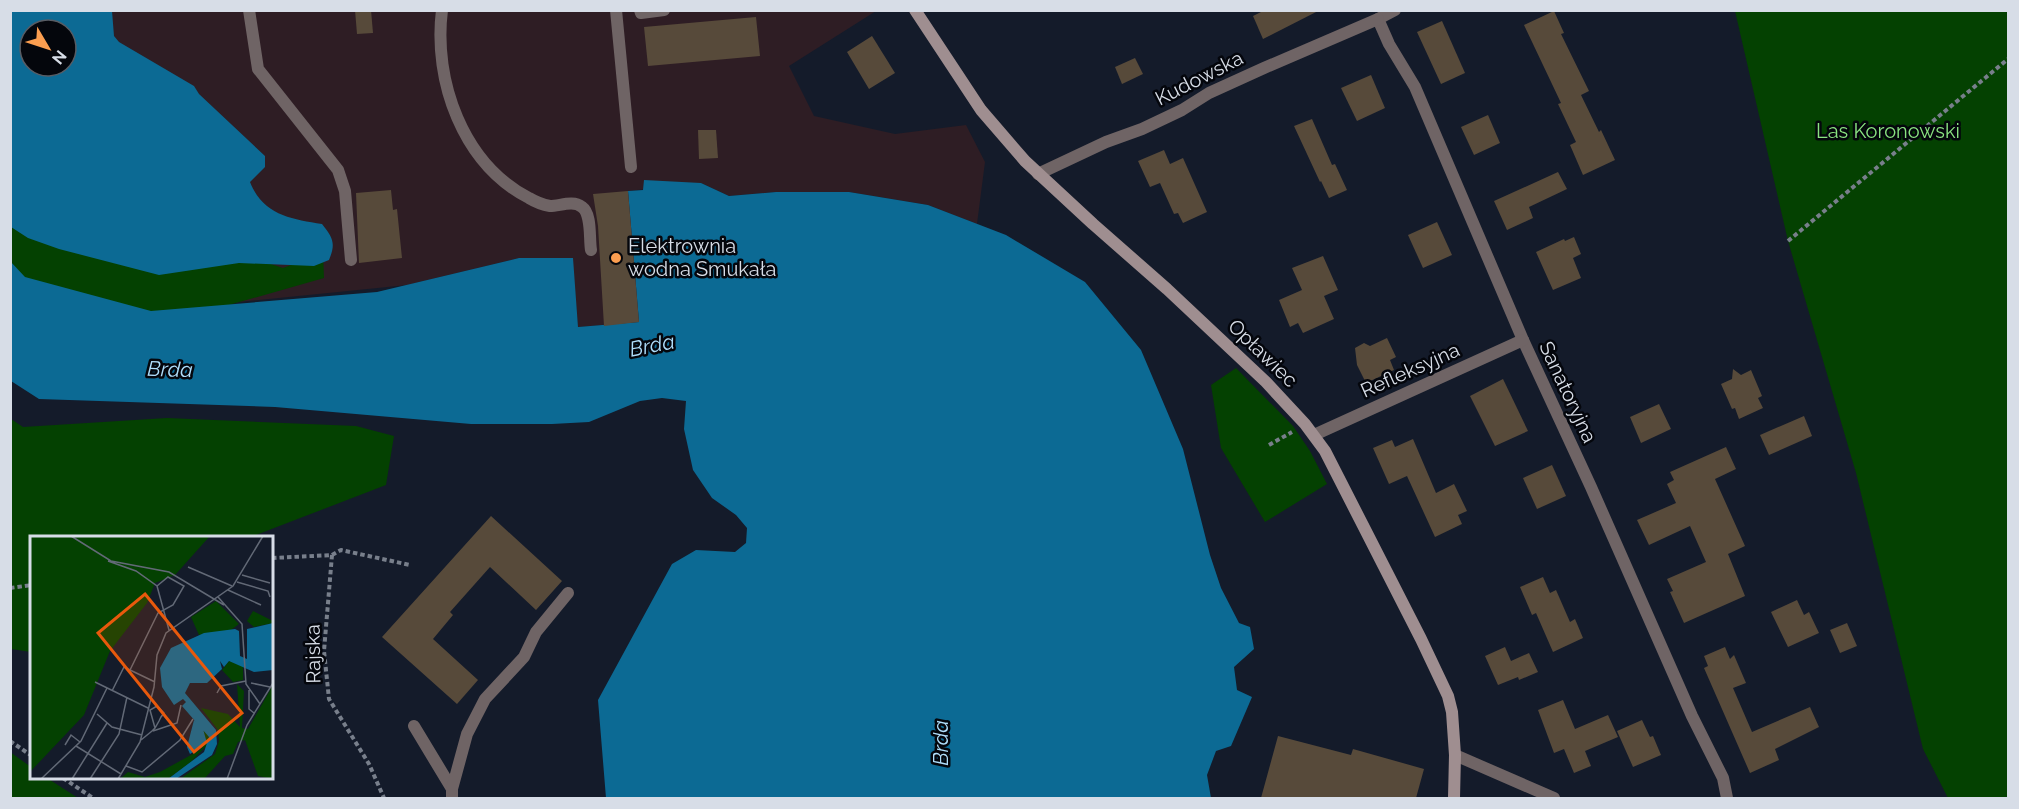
<svg xmlns="http://www.w3.org/2000/svg" width="2019" height="809" viewBox="0 0 2019 809" font-family="Raleway,sans-serif">
	<rect width="100%" height="100%" fill="#141b2a"/>
	<path fill="#2e1d24" fill-rule="evenodd" d="M11 11H876L789 66 814 116 895 134 966 125 985 162 977 224 928 205 849 192H776L729 196 701 183 628 191 639 322 578 327 572 258H519L407 285 151 311 25 277ZM30 30H66V66H30Z"/>
	<g fill="#044101">
		<path d="M1735 11H2008V798H1948L1923 749 1856 473 1788 241Z"/>
		<path d="M10 220 243 255 283 268 323 253 324 278 162 324 11 289Z"/>
		<path d="M1236 368 1293 426 1310 451 1327 484 1265 522 1221 448 1211 385Z"/>
		<path d="M167 418 356 426 394 436 386 485 251 537 32 538 31 652 11 649V419L23 427Z"/>
		<path d="M10 752 31 767 32 778H47L78 798H11Z"/>
	</g>
	<g fill="#0c6a94" fill-rule="evenodd">
		<path d="M10 11H112L114 36 119 42 194 86 199 94 265 156V167L250 182C263 215 291 219 322 224 333 238 336 243 329 260L314 266 239 263 159 275 59 249 28 238 11 227ZM30 30H66V66H30Z"/>
		<path d="M644 180 701 183 729 196 776 192H849L928 205 1006 235 1085 282 1141 350 1183 449 1210 555 1221 588 1239 623 1250 627 1254 649 1234 667 1237 690 1252 697 1231 746 1216 751 1207 775 1211 798H606L598 700 672 564 696 550 735 552 746 543 747 528 736 515 712 498 693 470 684 429 686 401 662 398 640 401 589 422 552 424H471L275 407 39 399 11 381 10 261 25 277 151 311 377 292 519 258H573L578 327 639 322 628 191 643 190Z"/>
	</g>
	<g fill="#574a3a">
		<path d="M355 10H371L373 33 357 34Z"/>
		<path d="M1265 10H1320L1263 39 1253 16Z"/>
		<path d="M1554 11 1564 33 1561 34 1589 91 1581 95 1599 132 1601 130 1615 160 1583 175 1570 145 1576 142 1558 104 1561 103 1524 25Z"/>
		<path d="M756 17 760 56 648 66 644 27Z"/>
		<path d="M1442 21 1465 73 1441 84 1417 32Z"/>
		<path d="M872 36 895 73 869 89 847 52Z"/>
		<path d="M1135 58 1143 74 1122 84 1115 67Z"/>
		<path d="M1371 75 1385 108 1357 121 1341 88Z"/>
		<path d="M1488 115 1500 143 1474 155 1461 127Z"/>
		<path d="M1312 119 1332 165 1335 164 1347 190 1329 198 1321 181 1320 182 1294 126Z"/>
		<path d="M698 130H716L718 158 699 159Z"/>
		<path d="M1164 150 1170 164 1183 158 1207 212 1183 223 1178 213 1174 214 1160 183 1150 187 1138 161Z"/>
		<path d="M1558 172 1567 189 1529 207 1533 218 1507 230 1494 201Z"/>
		<path d="M391 190 393 210 397 209 402 258 359 263 356 193Z"/>
		<path d="M628 191 639 322 604 326 598 226 593 194Z"/>
		<path d="M1437 222 1452 255 1423 268 1408 235Z"/>
		<path d="M1574 237 1581 254 1573 258 1581 278 1553 290 1536 252 1564 239 1565 241Z"/>
		<path d="M1323 256 1338 290 1324 296 1334 319 1303 333 1298 323 1290 327 1279 300 1302 290 1292 268Z"/>
		<path d="M1387 338 1396 357 1390 360 1394 370 1366 383 1357 365 1355 348 1364 343 1370 346Z"/>
		<path d="M1733 369 1741 375 1751 370 1762 396 1758 398 1763 408 1739 419 1735 408 1732 409 1721 384 1732 379Z"/>
		<path d="M1503 379 1528 431 1495 446 1470 396Z"/>
		<path d="M1659 404 1671 429 1641 443 1630 417Z"/>
		<path d="M1804 416 1812 436 1769 455 1760 435Z"/>
		<path d="M1413 439 1436 493 1454 484 1467 511 1458 515 1462 524 1435 537 1407 476 1389 484 1373 448 1392 440 1395 447Z"/>
		<path d="M1726 447 1736 469 1715 479 1745 546 1728 554 1745 596 1684 623 1670 592 1673 591 1667 579 1706 562 1690 526 1649 545 1637 520 1676 503 1667 484 1674 480 1670 472Z"/>
		<path d="M1552 465 1566 496 1537 509 1523 478Z"/>
		<path d="M491 516 562 581 536 610 490 567 450 612 453 615 433 639 478 680 457 704 382 637Z"/>
		<path d="M1543 577 1550 593 1556 590 1570 622 1575 619 1583 638 1553 652 1536 613 1532 615 1520 587Z"/>
		<path d="M1797 600 1804 615 1809 612 1819 633 1788 647 1771 612Z"/>
		<path d="M1847 623 1857 646 1840 653 1830 630Z"/>
		<path d="M1505 647 1511 661 1529 653 1538 672 1519 680 1518 677 1498 685 1485 656Z"/>
		<path d="M1725 647 1730 659 1734 655 1746 683 1733 688 1752 732 1810 707 1819 727 1775 749 1779 760 1750 773 1704 668 1708 666 1704 656Z"/>
		<path d="M1563 700 1575 729 1608 715 1618 737 1585 751 1591 766 1574 773 1564 749 1554 753 1538 710Z"/>
		<path d="M1642 720 1650 737 1653 736 1661 755 1633 767 1617 731Z"/>
		<path d="M1278 736 1351 755 1353 749 1424 769 1416 798H1261Z"/>
	</g>
	<g fill="none" stroke-linecap="round" stroke-linejoin="round">
		<g stroke="#787f8b" stroke-width="4" stroke-dasharray="4.5 3" stroke-linecap="butt">
			<path d="M1788 241 2008 59"/>
			<path d="M1269 445 1292 432"/>
			<path d="M332 555 341 550 410 565"/>
			<path d="M272 558 332 555 324 651 329 699 369 764 384 798"/>
			<path d="M10 588 32 585"/>
			<path d="M10 741 32 756"/>
			<path d="M63 778 93 798"/>
		</g>
		<g stroke="#6f6465" stroke-width="12">
			<path d="M249 10 258 69 338 170 345 191 351 260"/>
			<path d="M442 10C433 81 463 164 529 198 534 201 544 205 550 206 560 206 573 200 582 207 592 214 589 238 591 250"/>
			<path d="M616 10 631 167"/>
			<path d="M640 10 641 13 664 10"/>
			<path d="M414 726 452 789V798"/>
			<path d="M452 789 467 734 485 699 524 657 536 632 568 593"/>
		</g>
		<g stroke="#6f6465" stroke-width="12">
			<path d="M1395 10 1378 19 1389 44 1415 87 1523 340 1591 487 1692 716 1723 778 1727 798"/>
			<path d="M1038 174 1106 142 1142 129 1182 110 1209 93 1264 68 1378 19"/>
			<path d="M1314 435 1523 340"/>
			<path d="M1455 755 1554 798"/>
		</g>
		<path stroke="#9f8e90" stroke-width="12" d="M915 10 981 110 1025 161 1093 224 1167 289 1266 382 1305 424 1325 451 1421 639 1448 696 1452 712 1455 755 1454 798"/>
	</g>
	<circle fill="#fb9e50" stroke="#04060c" stroke-width="2" cx="616" cy="258" r="6"/>
	<g text-anchor="middle" dominant-baseline="central" stroke-width="5" stroke-linejoin="round" paint-order="stroke">
		<g font-size="20" fill="#d7dde7" stroke="#04060c">
			<text transform="translate(1199 78) rotate(-27)">Kudowska</text>
			<text transform="translate(1263 353) rotate(44)">Opławiec</text>
			<text transform="translate(1410 370) rotate(-24)">Refleksyjna</text>
			<text transform="translate(1568 392) rotate(65)">Sanatoryjna</text>
			<text transform="translate(313 654) rotate(-91)">Rajska</text>
		</g>
		<g font-size="20" fill="#8ae481" stroke="#04060c">
			<text x="1888" y="131">Las Koronowski</text>
		</g>
		<g font-size="20" fill="#d7dde7" stroke="#04060c" text-anchor="start">
			<text x="628" y="246">Elektrownia<tspan x="628" dy="23">wodna Smukała</tspan></text>
		</g>
		<g font-size="21" font-style="italic" fill="#afdefb" stroke="#04060c">
			<text transform="translate(652 345) rotate(-11)">Brda</text>
			<text transform="translate(170 369) rotate(2)">Brda</text>
			<text transform="translate(940 743) rotate(-90)">Brda</text>
		</g>
	</g>
	<g transform="translate(30 536)">
		<rect width="243" height="243" fill="#141b2a"/>
		<path d="M0 0H180L145 39 125 47 117 67 80 115 54 179 0 236ZM186 65 209 88 201 94 169 99 161 81ZM223 75 243 85V87L224 91 217 85ZM199 125 213 130V144L203 146 192 134ZM207 148 214 155 212 192 218 193 243 149V243L228 240 215 204 208 206 203 218 195 220 175 242 150 243 185 218 189 205 188 194 171 172 198 178 210 191ZM165 183 176 191 180 206 161 226 138 243H90L98 236 115 241 130 236 170 214 176 207Z" fill="#044101"/>
		<path d="M243 87V134L224 136 199 125 194 131 190 125 192 133 177 147H160L155 157 186 194 187 208 182 219 146 243H138L174 216 179 201 152 170 156 166 153 163 144 169 132 151 130 132 141 112 174 97 205 93 209 95 210 120 217 123V93ZM164 184 173 193 177 207 160 218 157 211Z" fill="#0c6a94"/>
		<path fill="none" stroke="#626976" stroke-width="1.5" d="M41 0 81 25 139 36 194 69M78 25 106 35 127 50 139 94M158 31 202 50M212 39 240 47M207 46 238 55 240 61M198 54 231 69M188 61 212 88 216 148 230 168M100 134 125 146M65 146 118 172M221 147 240 151M219 154V173L224 177M82 155 94 131 100 134 128 77 143 69 154 50 138 41 127 50M187 157 191 150 216 145M67 178 82 191 112 199M123 195 147 187 151 169M111 204 122 195 125 192 129 185 131 181 134 177 127 170 120 174 125 192M35 209 41 199 50 206M46 210 91 238M96 230 112 236 150 204 163 183M11 243 51 205 77 152M42 243 77 187M60 243 89 198 97 161M88 243 110 206 124 151 127 119 136 97 203 50 233 0M197 243 217 189 243 147"/>
		<path fill="#e8590c" fill-opacity="0.15" stroke="#e8590c" stroke-width="3" d="M115 58 212 177 164 216 68 97Z"/>
		<rect width="243" height="243" fill="none" stroke="#d7dde7" stroke-width="3"/>
	</g>
	<rect width="2019" height="809" fill="none" stroke="#d7dde7" stroke-width="24"/>
	<g transform="translate(48 48) rotate(129)"><circle r="28" fill="#04060c" stroke="#585c64" stroke-width="1.5"/>
	<path d="M0-4.5L10 22L0 15L-10 22Z" fill="#fb9e50"/>
	<text y="-9" font-size="16" font-weight="bold" text-anchor="middle" fill="#d7dde7">N</text>
	</g>
</svg>
